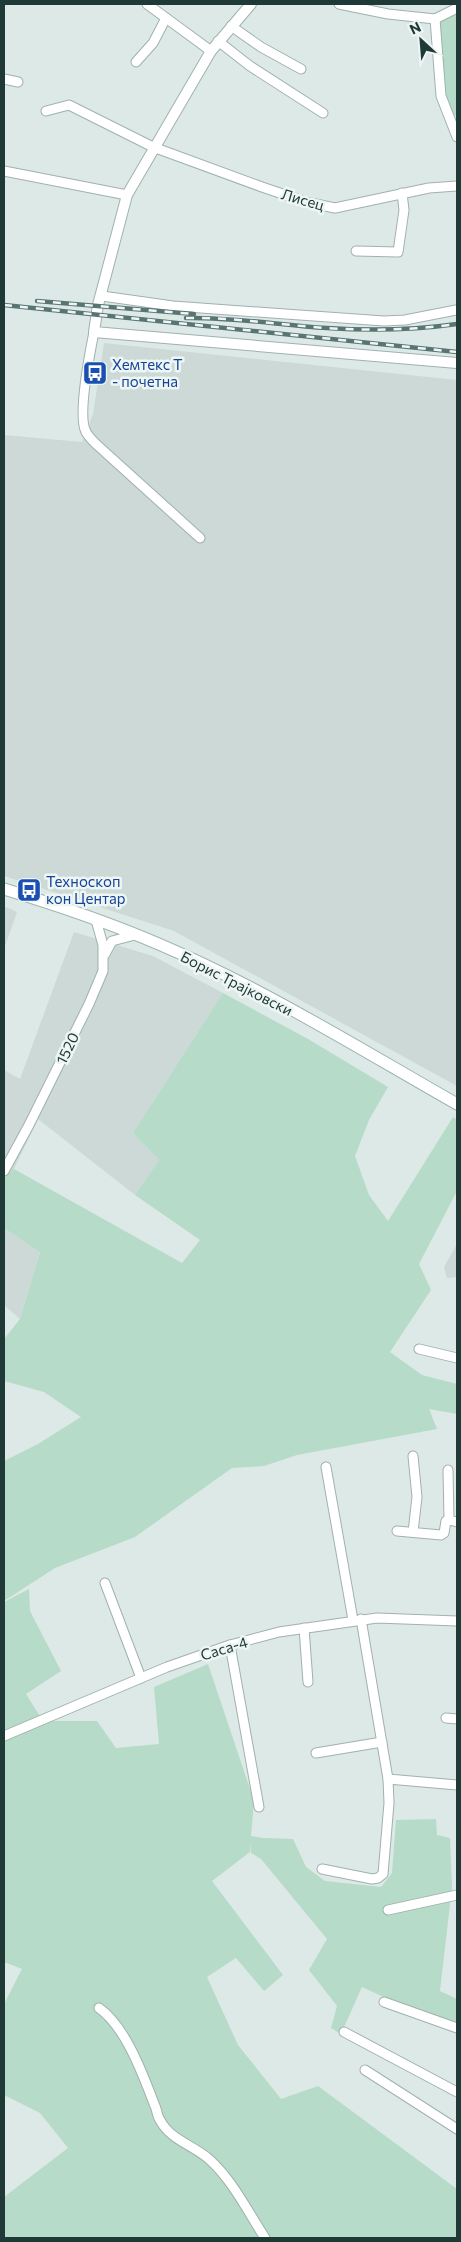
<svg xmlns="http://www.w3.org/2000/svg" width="461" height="2242" viewBox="0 0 461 2242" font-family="Commissioner,sans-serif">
	<rect width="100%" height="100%" fill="#dde9e7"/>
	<g fill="#ccd9d6">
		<path d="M104 343 457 380V1086L174 931 4 876V435L82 442 93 414Z"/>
		<path d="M4 906 17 912 4 949Z"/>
		<path d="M74 932 153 956 223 993 133 1133 159 1160 135 1195 38 1119 14 1169 4 1172V1070L20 1079Z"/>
		<path d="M4 1228 40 1251 20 1319 4 1305Z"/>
		<path d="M457 1244V1277L447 1278 444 1267Z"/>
	</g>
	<g fill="#b6dbc8">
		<path d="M457 8V116L446 112 435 19Z"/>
		<path d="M223 993 308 1039 388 1087 369 1120 355 1156 369 1195 388 1221 453 1117 457 1120V1191L419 1264 431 1290 390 1352 422 1375 457 1384V1414L429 1409 437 1429 297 1455 264 1466 232 1468 135 1537 55 1568 4 1601V1461L38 1444 81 1417 44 1392 4 1381V1339L20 1319 40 1252 4 1228V1172L14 1169 182 1263 200 1240 135 1195 159 1160 133 1133Z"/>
		<path d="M29 1589 30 1611 61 1671 26 1694 43 1721H97L116 1748 159 1744 154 1687 208 1664 254 1801 251 1836 263 1838 293 1839 306 1867 325 1881 381 1887 392 1873 396 1820 436 1819 437 1835 450 1838 452 1887 440 1991 457 1999V2031L362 1987 341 2034 331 2028 337 2006 309 1970 327 1939 261 1859 251 1853V1843L250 1852 212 1881 283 1975 264 1991 236 1958 207 1977 238 2045 281 2099 318 2086 457 2189V2238H4V2197L68 2148 40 2113 4 2095V2004L22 1969 4 1962V1602Z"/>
	</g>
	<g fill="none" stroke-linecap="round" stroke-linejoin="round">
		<defs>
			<g id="minor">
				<path d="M147 4 211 51"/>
				<path d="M339 4 388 14 435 19 457 8"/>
				<path d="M435 19 441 96 457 137"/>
				<path d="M231 26 261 47 301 69"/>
				<path d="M218 41 250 66 323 113"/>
				<path d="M136 62 153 43 166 18"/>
				<path d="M4 79 18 82"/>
				<path d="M46 111 69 105 153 147 262 187 306 202 335 208 429 188 457 186"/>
				<path d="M4 171 127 195"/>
				<path d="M356 251 398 252 404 210 402 193"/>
				<path d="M102 296 173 306 384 321 405 320 456 310"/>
				<path d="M94 332C90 352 77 416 86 432 88 436 92 440 96 444L200 538"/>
				<path d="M105 954 112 941 135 935"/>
				<path d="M4 1171 29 1125 89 1004 103 971V945L96 920"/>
				<path d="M419 1349 457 1358"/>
				<path d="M413 1456 417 1497 413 1532"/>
				<path d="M326 1467 353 1620"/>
				<path d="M448 1470 449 1520"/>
				<path d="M397 1531 441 1535 444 1533 446 1521 449 1520 457 1522"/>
				<path d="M105 1583 141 1678"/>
				<path d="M361 1619 388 1779"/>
				<path d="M304 1628 308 1682"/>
				<path d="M230 1645 259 1807"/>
				<path d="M446 1718 457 1719"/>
				<path d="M4 1736 167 1667 230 1645 279 1632 377 1618 457 1621"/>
				<path d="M316 1753 382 1742"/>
				<path d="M322 1869 372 1879 378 1878 383 1874 389 1803 388 1779 457 1785"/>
				<path d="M388 1910 457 1895"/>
				<path d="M384 2002 457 2028"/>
				<path d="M99 2008C126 2027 143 2075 155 2106 157 2110 157 2116 160 2120 171 2141 194 2145 210 2160 233 2181 248 2212 265 2238"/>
				<path d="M344 2032 457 2092"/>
				<path d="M365 2070 457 2129"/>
			</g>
			<path id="tertiary" d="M251 4 211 51 127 195 98 305 94 332 457 363"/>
			<path id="secondary" d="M4 889C57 905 110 923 161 945 264 989 360 1049 457 1104"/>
		</defs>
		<use href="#minor" stroke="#a0b1af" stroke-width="11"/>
		<use href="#tertiary" stroke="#a0b1af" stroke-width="12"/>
		<use href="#secondary" stroke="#9db5b2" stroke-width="13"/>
		<use href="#minor" stroke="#fff" stroke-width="9"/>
		<use href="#tertiary" stroke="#fff" stroke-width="10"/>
		<use href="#secondary" stroke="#fff" stroke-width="11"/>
		<defs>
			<g id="rail">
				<path d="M37 301 194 314"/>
				<path d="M4 305 457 352"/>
				<path d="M186 318C234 317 279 325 327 328 371 331 414 330 457 324"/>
			</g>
		</defs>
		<use href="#rail" stroke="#597573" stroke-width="4.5"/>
		<use href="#rail" stroke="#eef6f4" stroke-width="2.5" stroke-dasharray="8" stroke-linecap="butt"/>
	</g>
	<defs>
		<symbol id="bus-square" viewBox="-11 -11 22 22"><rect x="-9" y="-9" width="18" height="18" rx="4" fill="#1a4fb4" stroke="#eef6f4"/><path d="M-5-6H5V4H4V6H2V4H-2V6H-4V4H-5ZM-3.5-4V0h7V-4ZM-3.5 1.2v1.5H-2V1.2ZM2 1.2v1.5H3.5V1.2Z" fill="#fff"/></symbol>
	</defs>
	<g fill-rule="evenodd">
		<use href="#bus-square" x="81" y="359" width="28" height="28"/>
		<use href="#bus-square" x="15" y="876" width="28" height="28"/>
	</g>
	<g text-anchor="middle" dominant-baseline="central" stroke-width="5" stroke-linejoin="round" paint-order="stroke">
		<g font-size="15" fill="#1f3937" stroke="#eef6f4">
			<text transform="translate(303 199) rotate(16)">Лисец</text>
			<text transform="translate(237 983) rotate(27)">Борис Трајковски</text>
			<text transform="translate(67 1048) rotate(-64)">1520</text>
			<text transform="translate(224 1648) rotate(-17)">Саса-4</text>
		</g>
		<g font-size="15" fill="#164399" stroke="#eef6f4" text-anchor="start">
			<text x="112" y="364">Хемтекс Т<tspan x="112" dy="17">- почетна</tspan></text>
			<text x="46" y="881">Техноскоп<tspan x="46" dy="17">кон Центар</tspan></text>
		</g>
	</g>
	<rect width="461" height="2242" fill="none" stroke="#1f3937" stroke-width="10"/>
	<g transform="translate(421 40) rotate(334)" stroke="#eef6f4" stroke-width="4" paint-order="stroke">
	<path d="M0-4L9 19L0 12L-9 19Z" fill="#1f3937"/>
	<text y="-8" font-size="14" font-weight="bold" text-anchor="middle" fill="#1f3937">N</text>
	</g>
</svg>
